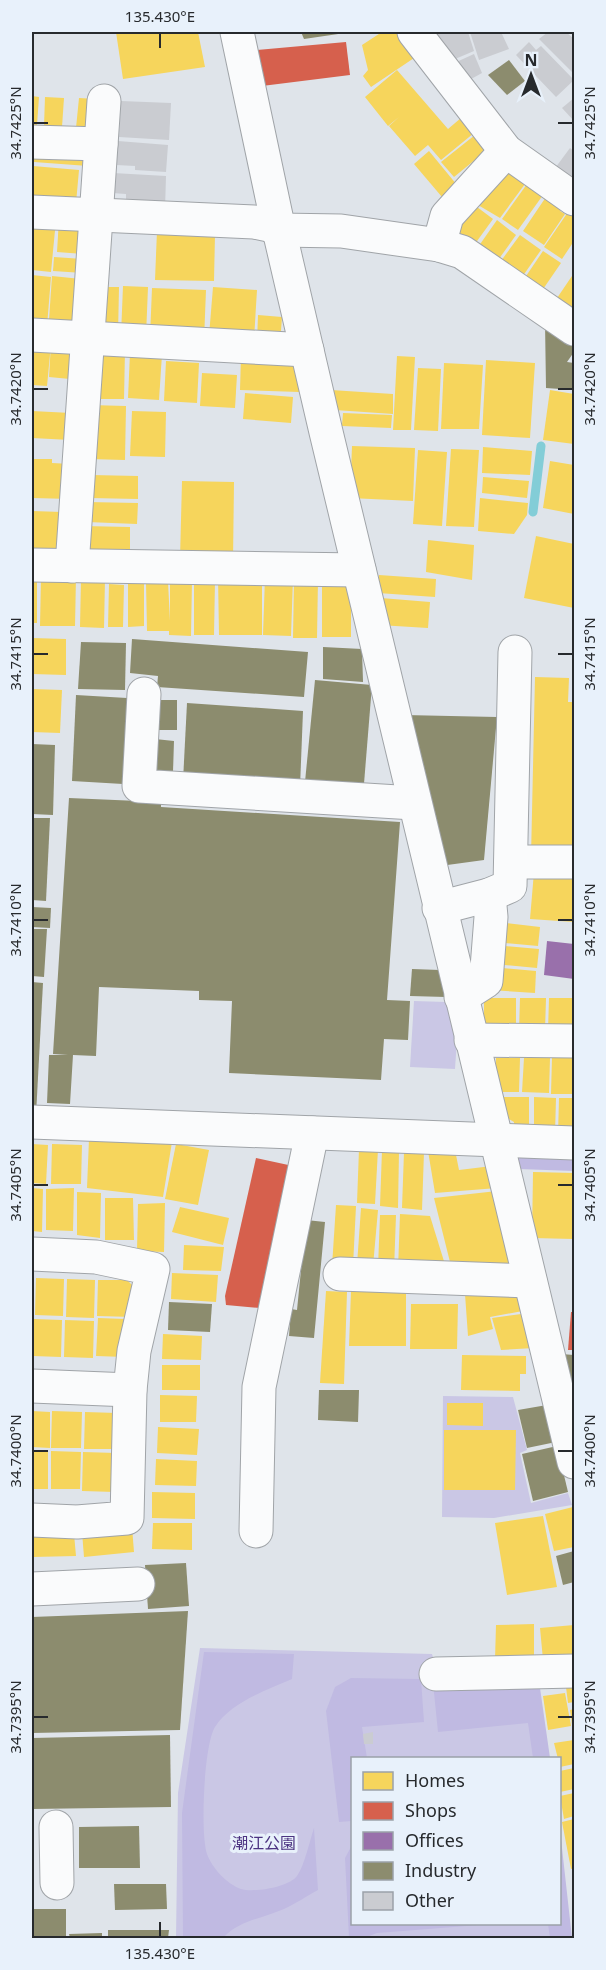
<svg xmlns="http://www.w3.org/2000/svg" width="606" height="1970" viewBox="0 0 606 1970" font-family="'Noto Sans','Noto Sans JP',sans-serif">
	<rect width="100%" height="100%" fill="#dfe4ea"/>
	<g fill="#cac7e5">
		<path d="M414 1001 446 1002 457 1039 455 1069 410 1067Z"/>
		<path d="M443 1396 513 1397 527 1450 520 1453 531 1503 568 1493 572 1505 494 1518 442 1517Z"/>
		<path d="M200 1648 432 1654 441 1683 534 1685 544 1758H352V1924H560L569 1938H176L178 1793Z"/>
	</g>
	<g fill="#c0bae2">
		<path d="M512 1153 574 1155V1171L518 1169Z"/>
		<path d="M204 1652 294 1654 292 1679C267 1690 231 1702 215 1727 204 1744 200 1834 207 1854 212 1868 227 1884 241 1889 254 1893 289 1887 297 1876 304 1867 310 1840 314 1828L318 1890C307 1896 295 1904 284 1909 261 1919 240 1920 223 1938H183L182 1813Z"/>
		<path d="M351 1678 421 1679 424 1722 362 1727 367 1758H352V1821L339 1822 326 1711 335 1687Z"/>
		<path d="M536 1680 540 1688 550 1758H533L528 1723 438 1732 433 1683Z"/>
		<path d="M560 1830 572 1938H550L548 1924H560Z"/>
		<path d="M352 1845V1924H492L377 1933 364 1938H349L345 1858Z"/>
	</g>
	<g fill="#f6d55c">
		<path d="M116 32H198L205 67 123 79Z"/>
		<path d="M382 32H398L417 56 371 87 363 76 368 70 362 45Z"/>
		<path d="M397 70 448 129 461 118 474 133 441 160 428 145 415 156 389 126 399 117 388 126 365 97Z"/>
		<path d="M32 96 39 97 37 125H32Z"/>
		<path d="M45 97 64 98 62 127 44 126Z"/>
		<path d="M79 98 96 99 94 129 76 128Z"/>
		<path d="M475 135 487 150 454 177 441 162Z"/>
		<path d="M35 146 89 150 88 166 34 162Z"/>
		<path d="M429 151 457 185 442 197 414 164Z"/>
		<path d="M33 166 79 170 76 203 32 199Z"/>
		<path d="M507 172 525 184 500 218 478 205Z"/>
		<path d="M527 184 543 195 518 230 502 219Z"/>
		<path d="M546 197 562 208 560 211 565 214 544 245 523 231Z"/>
		<path d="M473 204 493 219 472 248 452 234Z"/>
		<path d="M568 212 574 217V241L562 259 544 247Z"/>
		<path d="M59 219 86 220 83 254 57 252Z"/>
		<path d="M56 220 51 272 32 270V224Z"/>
		<path d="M497 220 516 235 496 263 476 250Z"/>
		<path d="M157 231 215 234 214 281 155 280Z"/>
		<path d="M520 235 541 250 520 280 498 265Z"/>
		<path d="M543 251 561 263 539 295 522 282Z"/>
		<path d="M54 257 83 259V273L53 271Z"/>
		<path d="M574 273V312L553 304Z"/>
		<path d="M32 275 51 277 47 326 32 325Z"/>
		<path d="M52 276 81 279 78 322 49 320Z"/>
		<path d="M123 286 148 287 146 336 121 335Z"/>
		<path d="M96 287H119L118 335 95 334Z"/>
		<path d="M213 287 257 290 254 339 209 336Z"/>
		<path d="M152 288 206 290 204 340 150 337Z"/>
		<path d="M258 315 282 317 280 344 257 342Z"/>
		<path d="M32 343 51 344 47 386 32 385Z"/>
		<path d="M51 344 73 346 70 379 49 377Z"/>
		<path d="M94 350H125L124 399H94Z"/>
		<path d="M130 353 162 354 159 400 128 398Z"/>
		<path d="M241 356 300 358 299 392 240 390Z"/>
		<path d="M397 356 415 357 411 430H393Z"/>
		<path d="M486 360 535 363 530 438 482 435Z"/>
		<path d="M166 361 199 363 197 403 164 401Z"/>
		<path d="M444 363 483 365 479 429H441Z"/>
		<path d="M418 368 441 369 438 431 414 430Z"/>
		<path d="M202 373 237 375 235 408 200 406Z"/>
		<path d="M331 390 393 394V414L335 410Z"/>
		<path d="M550 390 574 394V444L543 440Z"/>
		<path d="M245 393 293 397 291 423 243 419Z"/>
		<path d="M90 405 126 406 125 460 89 459Z"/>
		<path d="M32 411 71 413 70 440 32 438Z"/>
		<path d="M132 411 166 412 165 457 130 456Z"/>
		<path d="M343 413 392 415 391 428 342 426Z"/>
		<path d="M352 446 415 448 413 501 350 498Z"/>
		<path d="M483 447 532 451 530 475 482 473Z"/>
		<path d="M451 449 479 450 474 527 446 526Z"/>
		<path d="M418 450 447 452 442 526 413 524Z"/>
		<path d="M32 459H52V463L71 464V499L32 498Z"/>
		<path d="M550 461 574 465V514L543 508Z"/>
		<path d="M91 475 138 476V499L90 498Z"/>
		<path d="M483 477 529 481 527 498 482 493Z"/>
		<path d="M182 481 234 482 233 561 180 559Z"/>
		<path d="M480 498 528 503 527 515 514 534 478 531Z"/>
		<path d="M87 502 138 503 137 524 87 522Z"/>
		<path d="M32 511 62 512 61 558H32Z"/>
		<path d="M83 526 130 527V554L82 560Z"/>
		<path d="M536 536 574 544V608L524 598Z"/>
		<path d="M428 540 474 545 472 580 426 572Z"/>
		<path d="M379 575 436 579 435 597 378 593Z"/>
		<path d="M218 576H262V635H219Z"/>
		<path d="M41 577H76L75 626H40Z"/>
		<path d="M265 577 293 578 291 636 263 635Z"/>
		<rect x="32" y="579" width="5" height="44"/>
		<path d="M81 579H105L104 628 80 627Z"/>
		<path d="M294 579H318L317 638H293Z"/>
		<rect x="322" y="579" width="29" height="58"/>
		<path d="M170 580H192L191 636 169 635V631H147L146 582H168L170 621Z"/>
		<path d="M194 580H215L214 635H194Z"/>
		<path d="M109 584 124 585 123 627H108Z"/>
		<path d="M128 584H144V626L128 627Z"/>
		<path d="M381 598 430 602 428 628 379 625Z"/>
		<path d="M32 638 66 639V675L32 674Z"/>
		<path d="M535 677 569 678 568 702H574V858L531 857Z"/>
		<path d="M32 689 62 690 60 733 32 732Z"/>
		<path d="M534 872 574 875V922L530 919Z"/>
		<path d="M497 922 540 927 538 946 495 942Z"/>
		<path d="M494 945 539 949 537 968 493 964Z"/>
		<path d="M492 967 536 971 535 993 490 990Z"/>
		<rect x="484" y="998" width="32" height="31"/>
		<path d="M520 998H546L545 1030H519Z"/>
		<path d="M549 998H574V1031L548 1030Z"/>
		<path d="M552 1057H574V1094H551Z"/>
		<path d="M496 1058H520L519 1092H495Z"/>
		<path d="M524 1058H550L549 1093 522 1092Z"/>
		<path d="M500 1097H529V1133H514V1122L500 1114Z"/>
		<path d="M534 1097 556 1098 555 1134H534Z"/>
		<path d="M559 1098H574V1136L558 1135Z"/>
		<path d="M89 1139 172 1142 163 1197 87 1188Z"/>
		<path d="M32 1144 48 1145 46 1184 32 1183Z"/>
		<path d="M52 1144 82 1145 81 1184H51Z"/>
		<path d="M176 1144 209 1150 198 1205 165 1199Z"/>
		<path d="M359 1149H378L375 1204 357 1203Z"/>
		<path d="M382 1150 399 1151 398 1208 380 1206Z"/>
		<path d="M455 1150 459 1170 492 1166 497 1188 435 1193 428 1151Z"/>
		<path d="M404 1152H424L422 1210 402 1208Z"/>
		<path d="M533 1172 574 1173V1239L532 1238Z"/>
		<path d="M32 1188 43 1189 42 1232 32 1231Z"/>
		<path d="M74 1188 73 1231 46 1230V1189Z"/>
		<path d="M497 1191 522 1274 452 1270 434 1198Z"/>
		<path d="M77 1192 101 1193 100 1238 77 1235Z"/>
		<path d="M105 1198H133L134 1240H105Z"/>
		<path d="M165 1203 164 1252 137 1251 138 1204Z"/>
		<path d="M336 1205 356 1206 353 1266H332Z"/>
		<path d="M180 1207 229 1218 223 1245 172 1232Z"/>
		<path d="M361 1208 378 1210 373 1266 357 1265Z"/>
		<path d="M400 1214 430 1216 447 1271 398 1270Z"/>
		<path d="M380 1215H396L394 1270 378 1268Z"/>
		<path d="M184 1245 224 1247 221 1271 183 1270Z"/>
		<path d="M172 1273 218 1275 216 1302 171 1299Z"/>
		<path d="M36 1278 64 1279 63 1316 35 1315Z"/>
		<path d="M67 1279 95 1280 94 1318 66 1317Z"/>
		<path d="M98 1280H127L134 1287 133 1317 97 1316Z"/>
		<path d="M522 1285 528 1310 490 1317 493 1329 468 1336 465 1294Z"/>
		<path d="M326 1291 347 1292 344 1384 320 1383Z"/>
		<path d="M351 1291H406V1346H349Z"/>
		<path d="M411 1304H458L457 1349H410Z"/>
		<path d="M529 1313 534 1348 501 1350 492 1318Z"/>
		<path d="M98 1318 126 1319 125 1357 96 1356Z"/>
		<path d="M34 1319 62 1320 61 1357 33 1356Z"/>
		<path d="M65 1320 94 1321 93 1358 64 1357Z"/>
		<path d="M163 1334 202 1336 201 1360 162 1359Z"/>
		<path d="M462 1355 526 1356V1374H520V1391L461 1390Z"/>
		<rect x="162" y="1365" width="38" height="25"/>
		<path d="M160 1395 197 1396 196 1422H160Z"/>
		<path d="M447 1403H483V1426L447 1425Z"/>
		<path d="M32 1411 50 1412V1448L32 1447Z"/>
		<path d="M52 1411 82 1412 81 1448H51Z"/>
		<path d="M85 1412 117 1413 116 1449H84Z"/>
		<path d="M158 1427 199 1429 197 1455 157 1453Z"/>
		<path d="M444 1430H516L515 1490H444Z"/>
		<rect x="32" y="1451" width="16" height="38"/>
		<path d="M51 1451 81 1452 80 1489H51Z"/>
		<path d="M83 1452 116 1453 115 1492 82 1491Z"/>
		<path d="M156 1459 197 1461 196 1486 155 1485Z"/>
		<path d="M152 1492 195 1493V1519L152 1518Z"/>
		<path d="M573 1507 574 1547 554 1551 545 1514Z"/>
		<path d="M543 1516 557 1587 507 1595 495 1523Z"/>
		<path d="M153 1523H192V1550L152 1549Z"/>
		<path d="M132 1527 134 1552 84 1557 82 1532Z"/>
		<path d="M74 1534 76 1556 32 1557V1535Z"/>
		<path d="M534 1624V1659L495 1660 496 1625Z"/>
		<path d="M574 1625V1657L543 1660 540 1628Z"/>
		<path d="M574 1686V1702L568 1703 566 1687Z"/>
		<path d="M565 1693 571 1726 548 1730 543 1696Z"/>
		<path d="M574 1709V1731L573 1732 570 1710Z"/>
		<path d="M574 1740V1764L560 1767 554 1743Z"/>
		<path d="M574 1768V1789L560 1792V1771Z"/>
		<path d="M574 1793V1816L564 1819 560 1796Z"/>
		<path d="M574 1819V1868L571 1869 562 1822Z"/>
	</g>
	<g fill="#d6604d">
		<path d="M346 42 350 75 262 86 257 50Z"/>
		<path d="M256 1158 293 1166 260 1308 226 1305 225 1296Z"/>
		<path d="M571 1312H574V1350H568Z"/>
	</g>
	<path fill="#9970ab" d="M547 941 574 944V979L544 975Z"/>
	<g fill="#8c8c6e">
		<path d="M301 32H345V33L304 39Z"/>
		<path d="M509 60 525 81 507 95 488 75Z"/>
		<path d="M545 322 574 339V352L567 362 574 363V390L546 388Z"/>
		<path d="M132 639 308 652 304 697 157 687 158 676 130 673Z"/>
		<path d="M81 642 126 643 125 690 78 689Z"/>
		<path d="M323 647 362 649 363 682 323 679Z"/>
		<path d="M315 680 372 685 363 796 304 792Z"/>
		<path d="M76 695 127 698 123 784 72 781Z"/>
		<rect x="156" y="700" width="21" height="30"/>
		<path d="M187 703 303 711 300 787 183 781Z"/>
		<path d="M404 715 497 717 484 860 440 866Z"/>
		<path d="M155 739 174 741 173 772H151Z"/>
		<path d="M32 744 55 745 53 815 32 814Z"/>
		<path d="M69 798 161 802V807L400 822 387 1000 410 1001 408 1040 384 1039 381 1080 229 1073 232 1001 199 1000V991L99 987 96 1056 73 1055 70 1104 47 1103 49 1055H68L53 1054Z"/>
		<path d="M32 818H50L46 901 32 900Z"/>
		<path d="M32 907 51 908 50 928 32 927Z"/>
		<path d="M32 929H47L44 977 32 976Z"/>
		<path d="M412 969 440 970 446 997 410 996Z"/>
		<path d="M32 982 43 983 36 1115 32 1114Z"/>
		<path d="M306 1220 325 1222 314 1338 289 1336 291 1309 297 1310Z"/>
		<path d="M169 1302 212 1304 210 1332 168 1330Z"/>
		<path d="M561 1354 574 1355V1410Z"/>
		<path d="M319 1390H359L358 1422 318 1420Z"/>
		<path d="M547 1405 556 1442 527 1448 518 1410Z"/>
		<path d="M557 1446 568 1492 533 1501 522 1454Z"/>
		<path d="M574 1551V1582L563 1585 556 1556Z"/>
		<path d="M186 1563 189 1606 148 1609 145 1565Z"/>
		<path d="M188 1611 180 1730 32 1733V1617Z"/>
		<path d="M170 1735 171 1807 32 1809V1738Z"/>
		<path d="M139 1826 140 1868H79V1827Z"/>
		<path d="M114 1884H166L167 1909 115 1910Z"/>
		<rect x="32" y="1909" width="34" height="29"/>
		<path d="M108 1930H169L168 1938H108Z"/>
		<path d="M102 1933V1938H70L69 1934Z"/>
	</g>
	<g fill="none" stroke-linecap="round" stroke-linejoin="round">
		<path stroke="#83cdd7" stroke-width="9" d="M533 512 541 446"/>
	</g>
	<g fill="#caccd1">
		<path d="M427 32H468L474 51 448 62Z"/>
		<path d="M470 32H501L509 49 479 60Z"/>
		<path d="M548 32H566L574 39V74L539 39Z"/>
		<path d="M529 42 536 50 541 46 574 80 556 97 516 55Z"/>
		<path d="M474 54 482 73 462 84 452 64Z"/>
		<path d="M574 98V121L562 108Z"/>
		<path d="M121 101 171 103 169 140 119 137Z"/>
		<path d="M118 141 168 145 166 172 135 170V166L116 165Z"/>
		<path d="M570 148 574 151V189L550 175Z"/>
		<path d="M113 173 166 176 165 210 126 208V194L112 193Z"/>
		<path d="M373 1732V1744H364L363 1734Z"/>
	</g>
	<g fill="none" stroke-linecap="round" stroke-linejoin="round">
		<defs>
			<g id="minor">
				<path d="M237 32 279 230 326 432 574 1462"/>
				<path d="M414 32 506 151 574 199"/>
				<path d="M32 142 101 144"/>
				<path d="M32 212 254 222 269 225 279 230 341 231 439 245 462 252 574 329"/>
				<path d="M439 245 447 216 506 151"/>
				<path d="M32 335 307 350"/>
				<path d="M32 565 359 570"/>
				<path d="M72 566 104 101"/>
				<path d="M144 694 139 786 414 803"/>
				<path d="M511 862H574"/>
				<path d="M439 908 489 895 510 886 515 652"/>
				<path d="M461 997 486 981 491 917 489 895"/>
				<path d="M471 1040 574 1041"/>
				<path d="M32 1122 574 1143"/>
				<path d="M32 1254 96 1257 153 1269 134 1351 130 1390 127 1518 77 1522 32 1520"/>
				<path d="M340 1274 530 1281"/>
				<path d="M32 1386 130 1390"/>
				<path d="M256 1531 259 1387 312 1133"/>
				<path d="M32 1589 138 1584"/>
				<path d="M436 1674 574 1671"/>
				<path d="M56 1827 57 1883"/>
			</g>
		</defs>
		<use href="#minor" stroke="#a0a4a8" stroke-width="35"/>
		<use href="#minor" stroke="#fafbfc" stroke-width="33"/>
	</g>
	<path fill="none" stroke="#272a2d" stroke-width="2" d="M160 33V48M33 123H48M558 123H573M33 389H48M558 389H573M33 654H48M558 654H573M33 920H48M558 920H573M33 1185H48M558 1185H573M33 1451H48M558 1451H573M33 1717H48M558 1717H573M160 1922V1937"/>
	<g text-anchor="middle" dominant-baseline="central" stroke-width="6" stroke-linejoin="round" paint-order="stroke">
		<g font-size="16" fill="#4b3381" stroke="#e8f1fb">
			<text x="264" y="1843">潮江公園</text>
		</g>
	</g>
	<rect width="606" height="1970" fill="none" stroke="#e8f1fb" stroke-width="66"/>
	<rect x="351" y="1757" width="210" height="168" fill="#e8f1fb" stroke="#9ba1a9" stroke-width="1.5"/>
	<rect x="363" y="1772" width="30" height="18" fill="#f6d55c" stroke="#9ba1a9" stroke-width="1.5"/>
	<text x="405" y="1787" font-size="18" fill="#272a2d">Homes</text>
	<rect x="363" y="1802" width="30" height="18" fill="#d6604d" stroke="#9ba1a9" stroke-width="1.5"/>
	<text x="405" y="1817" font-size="18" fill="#272a2d">Shops</text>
	<rect x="363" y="1832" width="30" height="18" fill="#9970ab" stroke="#9ba1a9" stroke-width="1.5"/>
	<text x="405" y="1847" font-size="18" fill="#272a2d">Offices</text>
	<rect x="363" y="1862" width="30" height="18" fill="#8c8c6e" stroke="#9ba1a9" stroke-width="1.5"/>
	<text x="405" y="1877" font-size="18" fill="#272a2d">Industry</text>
	<rect x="363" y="1892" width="30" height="18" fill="#caccd1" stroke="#9ba1a9" stroke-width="1.5"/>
	<text x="405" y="1907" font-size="18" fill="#272a2d">Other</text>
	<g transform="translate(531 75)" stroke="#e8f1fb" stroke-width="4.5" paint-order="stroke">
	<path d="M0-4.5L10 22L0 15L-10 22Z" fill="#272a2d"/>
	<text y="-9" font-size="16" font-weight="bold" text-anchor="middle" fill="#272a2d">N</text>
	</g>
	<rect x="33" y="33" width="540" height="1904" fill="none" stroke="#272a2d" stroke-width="2"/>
	<g font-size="15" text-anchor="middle" fill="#272a2d">
		<text x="160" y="22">135.430°E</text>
		<text transform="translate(16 123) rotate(-90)" y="5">34.7425°N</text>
		<text transform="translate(590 123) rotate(-90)" y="5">34.7425°N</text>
		<text transform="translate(16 389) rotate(-90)" y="5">34.7420°N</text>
		<text transform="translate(590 389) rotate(-90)" y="5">34.7420°N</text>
		<text transform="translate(16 654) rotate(-90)" y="5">34.7415°N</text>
		<text transform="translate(590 654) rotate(-90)" y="5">34.7415°N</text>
		<text transform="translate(16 920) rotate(-90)" y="5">34.7410°N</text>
		<text transform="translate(590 920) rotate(-90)" y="5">34.7410°N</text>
		<text transform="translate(16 1185) rotate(-90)" y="5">34.7405°N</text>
		<text transform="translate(590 1185) rotate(-90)" y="5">34.7405°N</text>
		<text transform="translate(16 1451) rotate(-90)" y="5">34.7400°N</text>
		<text transform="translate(590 1451) rotate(-90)" y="5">34.7400°N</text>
		<text transform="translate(16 1717) rotate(-90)" y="5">34.7395°N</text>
		<text transform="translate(590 1717) rotate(-90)" y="5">34.7395°N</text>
		<text x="160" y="1959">135.430°E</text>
	</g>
</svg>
